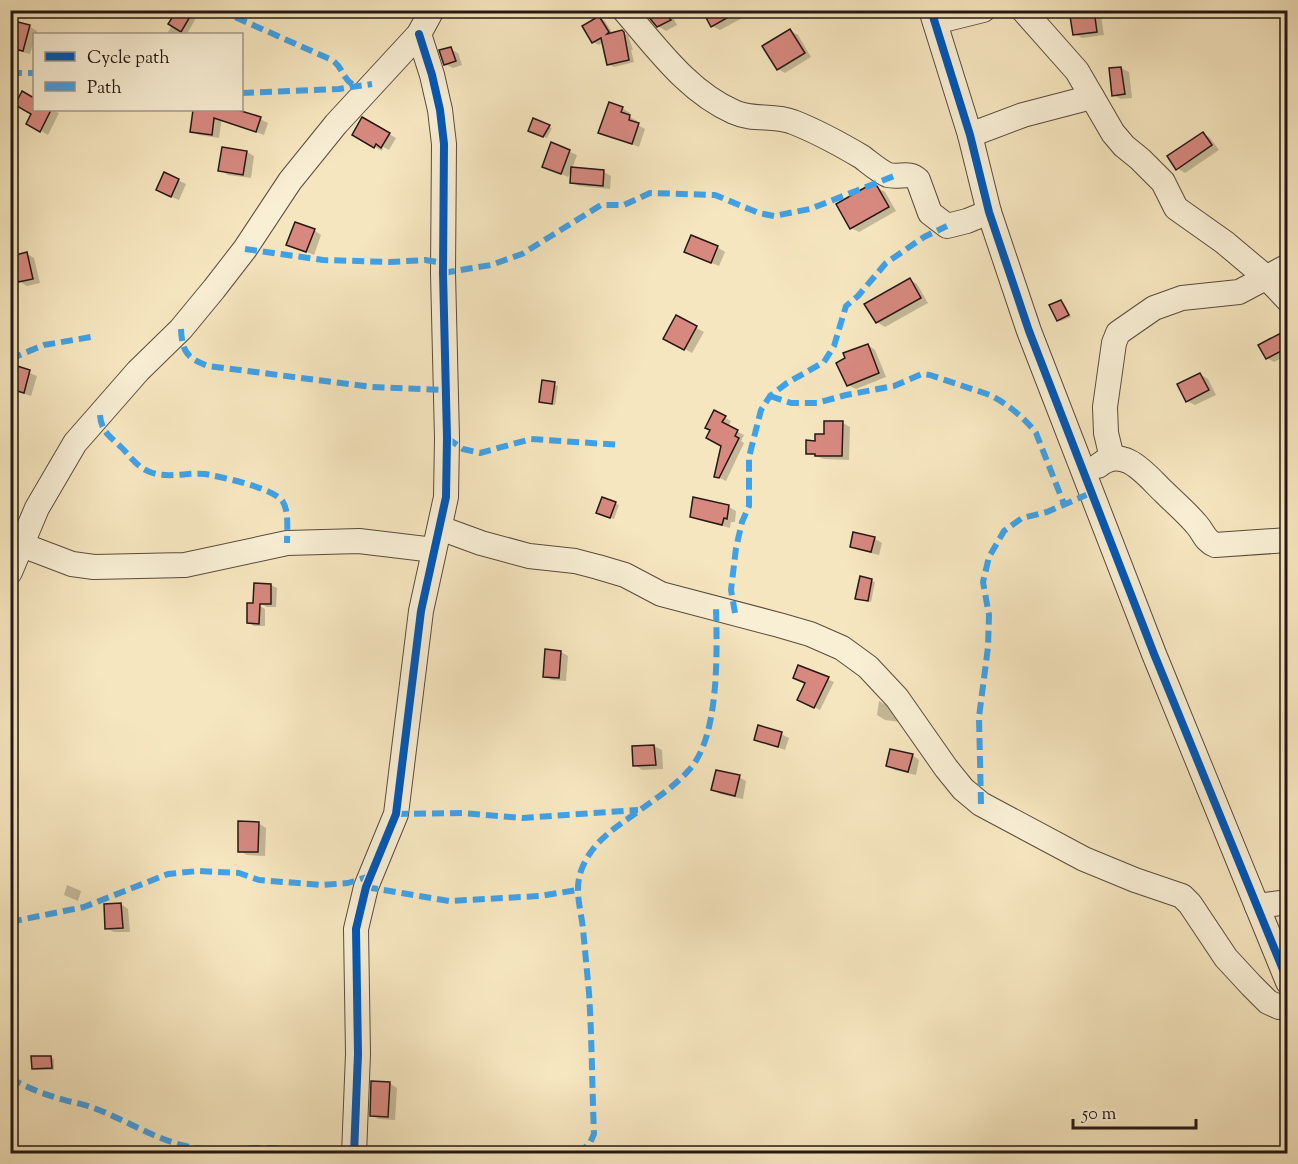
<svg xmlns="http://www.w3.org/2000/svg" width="1298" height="1164" viewBox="0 0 1298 1164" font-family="'Sorts Mill Goudy',serif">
	<rect width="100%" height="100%" fill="#f6e6bf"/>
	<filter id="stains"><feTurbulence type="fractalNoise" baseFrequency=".00333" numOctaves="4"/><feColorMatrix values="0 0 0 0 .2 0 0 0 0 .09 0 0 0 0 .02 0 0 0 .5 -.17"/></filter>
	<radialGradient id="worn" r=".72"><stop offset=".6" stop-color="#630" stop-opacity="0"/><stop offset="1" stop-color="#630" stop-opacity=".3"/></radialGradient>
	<g fill="#0003">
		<path d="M183 10 196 18 187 34H167L172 25Z"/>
		<path d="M644 10H669L677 25 666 31 658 26Z"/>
		<path d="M704 10H743L746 16 720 30 712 26Z"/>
		<path d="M1071 10H1100L1104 35 1082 38 1074 34Z"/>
		<path d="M1285 10H1288V28L1285 26Z"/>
		<path d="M599 18 605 21 613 34 622 32 628 35 633 50H631L634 62 614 67 608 64 603 42 599 45 593 42Z"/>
		<path d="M10 21 29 26 37 31 30 54 10 49Z"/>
		<path d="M790 31 798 35 811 57 785 73 778 69Z"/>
		<path d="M450 49 458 53 462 65 453 68 445 64Z"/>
		<path d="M1121 68 1129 72 1132 98 1121 99 1113 95Z"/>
		<path d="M23 93 34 99V110H52L59 113 48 135 28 123 33 113Z"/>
		<path d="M622 108 630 113 629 116 637 121 636 124 645 129 639 147 600 132Z"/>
		<path d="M194 110H223L219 138 199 135 191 131Z"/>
		<path d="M260 119 268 123 264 135 235 124Z"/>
		<path d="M363 119 396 138 389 150 383 147 382 151 354 135Z"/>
		<path d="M549 127 552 128 547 138 533 132Z"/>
		<path d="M1203 133 1210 138 1219 150 1185 173 1177 168Z"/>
		<path d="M552 144 577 155 572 169 604 172 611 176 610 189 579 186 571 182 572 169 568 177 544 166Z"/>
		<path d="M247 152 254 156 251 178 228 175 220 170Z"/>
		<path d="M165 174 186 184 179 200 165 194Z"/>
		<path d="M873 185 885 192 896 211 859 232 851 228Z"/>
		<path d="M314 230 321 235 314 255 288 244Z"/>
		<path d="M717 247 725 252 719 266 694 256Z"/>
		<path d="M27 254 34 258 40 283 27 286 19 281Z"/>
		<path d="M910 280 917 284 928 303 885 327 877 322Z"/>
		<path d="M1061 301 1064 303 1071 317 1061 321 1058 320Z"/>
		<path d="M676 317 704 332 692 353 665 338Z"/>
		<path d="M1281 335 1288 339V355L1274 362 1267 358Z"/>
		<path d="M868 345 875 350 886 377 856 389 848 385Z"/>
		<path d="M15 367 37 376 31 396 10 389Z"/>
		<path d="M1200 374 1208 379 1216 395 1195 405 1187 401Z"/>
		<path d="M544 382 558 386 555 405 541 402Z"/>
		<path d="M714 412 731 421 728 427 744 435 741 441 744 443 726 481 716 476 722 446Z"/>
		<path d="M826 422 843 423 850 427 849 460 824 459 807 453 816 442 826 436Z"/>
		<path d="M603 498 619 505 614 519 601 514Z"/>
		<path d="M695 499 729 507 736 511 735 522H731L730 528 699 520 692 516Z"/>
		<path d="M875 539 882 543 879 555 859 550 852 546Z"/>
		<path d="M861 578 875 582 871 602 860 600Z"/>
		<path d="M255 584 271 585 277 588 276 607H267L258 602V605L265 609V626H254L248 622 255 605Z"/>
		<path d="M561 652 568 656 566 681 552 680 544 676Z"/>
		<path d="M799 667 834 682 820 710 805 702 807 683Z"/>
		<path d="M879 701 886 705 900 722 885 720 877 715Z"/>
		<path d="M781 734 789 738 785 750 756 739Z"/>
		<path d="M654 746 662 750 663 769 642 770 635 765Z"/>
		<path d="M912 755 919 760 916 775 895 770 888 766Z"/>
		<path d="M739 777 746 781 743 799 720 794 713 789Z"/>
		<path d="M258 823 266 828 265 856 247 855 240 851Z"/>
		<path d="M67 885 81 891 78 901 64 895Z"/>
		<path d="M121 904 128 909 130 932H114L106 928Z"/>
		<path d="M51 1057 54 1059V1070H37L33 1068Z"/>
		<path d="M389 1083 397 1088 395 1120 379 1119 371 1115Z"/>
	</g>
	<g fill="#d78980" stroke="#251712" stroke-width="1.5">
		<path d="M177 10H194L181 32 168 24Z"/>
		<path d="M643 10H665L671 20 657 27Z"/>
		<path d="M702 10H741L711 27Z"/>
		<path d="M1069 10H1094L1097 32 1073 35Z"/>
		<path d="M599 16 609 32 607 34 622 30 624 32 629 60 607 65 601 38 592 43 582 26Z"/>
		<path d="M10 20 30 25 23 51 10 48Z"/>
		<path d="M790 29 805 53 777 70 762 46Z"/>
		<path d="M451 47 456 61 444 65 439 50Z"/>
		<path d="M1121 67 1125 94 1112 96 1109 68Z"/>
		<path d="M22 91 34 98V110H51L40 132 26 124 31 114 15 105Z"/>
		<path d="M609 102 623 107 621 112 630 115 629 120 639 123 632 144 598 133Z"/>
		<path d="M193 110H238L261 117 256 132 214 118 212 135 190 132Z"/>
		<path d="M362 117 390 133 381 148 376 144 374 148 352 135Z"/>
		<path d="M533 118 550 125 543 137 528 131Z"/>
		<path d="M1203 132 1212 145 1176 170 1167 156Z"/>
		<path d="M551 142 570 150 561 174 542 167Z"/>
		<path d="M222 147 247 151 243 175 218 171Z"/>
		<path d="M571 167 604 170 603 186 570 183Z"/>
		<path d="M164 172 179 179 171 197 156 190Z"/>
		<path d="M873 183 877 186 889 207 850 229 836 204Z"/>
		<path d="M295 222 315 229 306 252 286 245Z"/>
		<path d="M691 235 718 246 711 263 684 252Z"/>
		<path d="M27 252 33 279 18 282 12 256Z"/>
		<path d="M910 278 921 298 876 323 864 304Z"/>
		<path d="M1061 300 1069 315 1057 321 1049 305Z"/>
		<path d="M676 315 697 326 684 350 663 339Z"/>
		<path d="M1281 333 1287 348 1266 359 1258 345Z"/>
		<path d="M868 344 879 373 847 386 836 363 845 358 843 353Z"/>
		<path d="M14 365 30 370 24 393 10 389V377Z"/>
		<path d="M1200 373 1209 390 1186 402 1177 384Z"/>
		<path d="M542 380 555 382 552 404 539 402Z"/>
		<path d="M714 410 726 416 722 422 738 430 735 436 739 438 719 478 714 477 721 446 706 438 710 430 705 428Z"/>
		<path d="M824 421H843L842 456H815V454H806V440L815 441V434H824Z"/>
		<path d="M602 497 616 502 610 518 596 513Z"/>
		<path d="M693 497 729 505 727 519 724 518 722 525 690 517Z"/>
		<path d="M853 532 875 537 871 552 850 547Z"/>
		<path d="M860 576 872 579 868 601 855 599Z"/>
		<path d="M254 583 271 584V604H260L259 624 247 623V603H253Z"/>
		<path d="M545 649 561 651 559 678 543 677Z"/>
		<path d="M798 665 829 677 814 708 797 700 805 683 793 678Z"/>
		<path d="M758 725 782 732 778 747 754 740Z"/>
		<path d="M654 745 656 765 633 766 632 746Z"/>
		<path d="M890 749 913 754 908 772 886 766Z"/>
		<path d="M716 770 740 775 735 796 711 790Z"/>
		<path d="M238 821 259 822 258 852H238Z"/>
		<path d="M121 903 123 928 105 929 104 904Z"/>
		<path d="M31 1056H51L52 1068 32 1069Z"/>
		<path d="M371 1081 390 1082 388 1117 370 1116Z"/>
	</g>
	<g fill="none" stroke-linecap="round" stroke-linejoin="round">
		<defs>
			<g id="minor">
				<path d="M624 10C657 48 688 92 734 112 753 121 774 114 793 122 816 131 840 144 862 157 870 163 879 171 888 175 900 178 909 171 918 180L930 213 947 226 967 221 989 212"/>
				<path d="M931 10 970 135 989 212 1029 331 1154 654 1288 982"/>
				<path d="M1023 10 1077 71 1113 133 1124 146 1140 159 1163 182 1176 208 1224 242 1267 278 1288 300"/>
				<path d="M935 22 983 10"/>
				<path d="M970 135 1023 115 1092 97"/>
				<path d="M1112 458 1106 433 1105 407 1114 343 1118 333 1154 308 1182 298 1239 292 1288 266"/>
				<path d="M1098 466C1124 444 1146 475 1164 492 1175 503 1187 513 1197 525 1204 533 1205 541 1215 545L1288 540"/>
				<path d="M440 528 481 543 529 556 575 561 598 567 625 575 661 594 779 625 810 634 842 648 868 667 897 698 946 768 963 789 981 804 1084 859 1135 880 1182 896 1190 904 1226 958 1251 985 1268 1002 1279 1007 1288 1006"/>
				<path d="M22 545 72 564 94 567 185 565 287 543 359 541 434 550"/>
				<path d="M10 572 37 508 75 443 138 371 181 329 214 289 245 249 290 181 336 124 419 34 432 10"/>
				<path d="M1257 906 1288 902"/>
				<path d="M354 1154 358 1054 356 929 366 887 396 814 421 611 446 497 447 438 443 273 444 144 440 110 432 75 419 34"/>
			</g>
		</defs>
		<use href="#minor" stroke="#594b3d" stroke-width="26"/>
		<use href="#minor" stroke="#f9efd5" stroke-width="24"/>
		<g stroke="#3ea2ea" stroke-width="6" stroke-dasharray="12 6" stroke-linecap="butt">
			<path d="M219 10 332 60C344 68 341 78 355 86"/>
			<path d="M10 73H34"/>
			<path d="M242 93 339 89 372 84"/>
			<path d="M245 249 323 260 390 262 425 260 444 263"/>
			<path d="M443 273 491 265 522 254 601 205H624L650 193 715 195 759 213 774 216 810 209 894 176"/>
			<path d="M181 329C182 352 187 358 208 366L372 387 446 390"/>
			<path d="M10 359 44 345 91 337"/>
			<path d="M770 396 791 403H817L846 395 894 386 922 374 930 375 990 395C1005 402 1027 420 1036 433L1064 504"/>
			<path d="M100 415C101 432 111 437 122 448 131 457 138 468 150 472 168 479 187 472 205 474 221 477 275 488 283 502 289 512 287 531 287 543"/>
			<path d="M447 438 463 449 480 453 531 439 621 445"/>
			<path d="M735 613 731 590 736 548 742 522 749 506V457L761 410 770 396 787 383 824 362 834 346 846 306 858 296 886 263 924 237 947 226"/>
			<path d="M981 804 979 717 988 647 989 615 983 582 989 557 1004 531 1022 518 1047 512 1091 493"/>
			<path d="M396 814 462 813 523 818 638 810"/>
			<path d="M366 887 449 901 540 896 577 890"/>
			<path d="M10 922 84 907 168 874 198 871 239 873 259 880 322 885 348 883 370 876"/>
			<path d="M10 1078C26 1087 43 1094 61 1099 70 1102 79 1103 88 1106 127 1119 161 1145 203 1149 238 1152 274 1142 308 1154"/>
			<path d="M578 1154 590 1143 594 1134C592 1086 592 1040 589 993 587 971 585 950 583 929 581 909 574 891 581 871 591 843 613 829 636 813 655 799 674 787 689 770 720 737 717 649 716 607"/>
		</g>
		<defs>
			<g id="cycleway">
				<path d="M931 10 970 135 989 212 1029 331 1154 654 1288 982"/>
				<path d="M354 1154 358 1054 356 929 366 887 396 814 421 611 446 497 447 438 443 273 444 144 440 110 432 75 419 34"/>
			</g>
		</defs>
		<use href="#cycleway" stroke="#f9efd5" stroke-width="11"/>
		<use href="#cycleway" stroke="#0057b8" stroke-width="8"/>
	</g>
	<rect width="1298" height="1164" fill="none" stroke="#f6e6bf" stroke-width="36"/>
	<rect x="12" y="12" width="1274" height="1140" fill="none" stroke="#251712" stroke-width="3"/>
	<rect x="18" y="18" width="1262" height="1128" fill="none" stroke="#251712" stroke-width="1.5"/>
	<rect x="33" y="33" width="210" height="78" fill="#f9efd5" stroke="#a49987" stroke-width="1.5"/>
	<rect x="45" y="52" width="30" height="9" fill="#0057b8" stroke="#a49987" stroke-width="1.5"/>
	<text x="87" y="63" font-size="18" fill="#251712">Cycle path</text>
	<rect x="45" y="82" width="30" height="9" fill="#3ea2ea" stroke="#a49987" stroke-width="1.5"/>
	<text x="87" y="93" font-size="18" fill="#251712">Path</text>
	<path d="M1073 1119v9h123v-9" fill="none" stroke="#251712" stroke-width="3"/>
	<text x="1082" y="1119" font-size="18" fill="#251712" stroke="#f9efd5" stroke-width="4.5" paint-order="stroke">50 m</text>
	<rect width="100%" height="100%" filter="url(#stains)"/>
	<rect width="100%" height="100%" fill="url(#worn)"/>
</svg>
